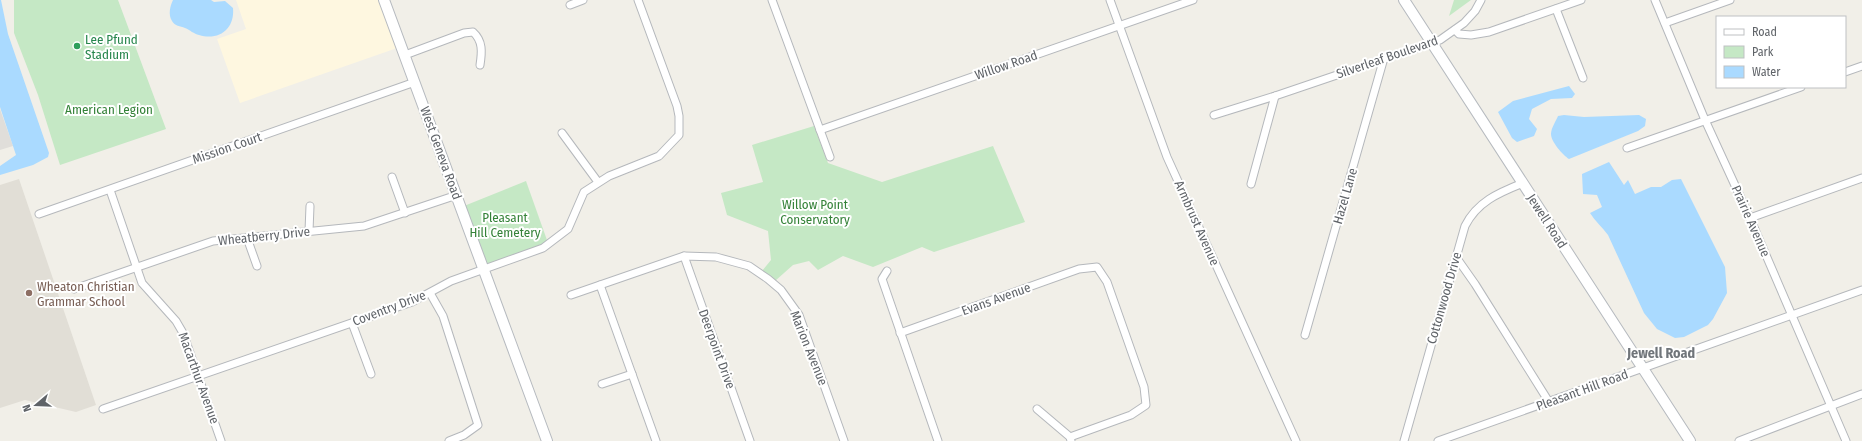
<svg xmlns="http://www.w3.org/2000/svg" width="1862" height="441" viewBox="0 0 1862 441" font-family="'Fira Sans Condensed',sans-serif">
	<rect width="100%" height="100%" fill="#f1efe8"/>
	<path fill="#fef7e0" d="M236 0H383L400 47 240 103 217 39 246 29Z"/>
	<path fill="#e0deda" d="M0 109 13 146 0 150Z"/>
	<path fill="#e1ded6" d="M19 179 96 405 76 412 25 400 0 408V185Z"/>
	<g fill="#c5e8c5">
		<path d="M14 0H118L166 129 60 165 38 95 14 33Z"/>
		<path d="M1454 0H1471L1449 16Z"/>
		<path d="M814 126 828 163 882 182 993 146 1025 222 934 252 922 247 873 267 843 256 818 270 809 261 793 265 775 281 762 271 771 260 768 231 727 215 721 193 763 182 752 145Z"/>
		<path d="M526 181 548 243 486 266 464 206Z"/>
	</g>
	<g fill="#aadaff">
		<path d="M0 0H1L8 34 49 153 48 157 33 165 0 175V166L16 155 0 107Z"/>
		<path d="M173 0H211L214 2 225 1 233 8C235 29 219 41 199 35 194 34 190 30 185 28 180 26 175 26 172 21 168 15 170 6 173 0Z"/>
		<path d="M1569 86 1575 94 1572 98 1551 99 1532 109 1529 119 1537 129 1534 136 1517 142 1512 138 1498 112 1513 101Z"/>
		<path d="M1564 115 1584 117 1639 115 1646 119 1645 126 1638 131 1569 159C1563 155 1551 142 1551 134 1551 128 1556 121 1558 116Z"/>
		<path d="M1609 162 1624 185 1628 180 1635 194 1651 187H1661L1672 180 1681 179 1725 267 1727 293 1713 319 1708 325 1684 337 1675 338 1657 329 1644 313 1608 235C1602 227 1595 221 1590 213L1602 207 1597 195 1583 194 1582 174Z"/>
	</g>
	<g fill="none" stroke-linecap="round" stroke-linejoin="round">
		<defs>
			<g id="street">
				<path d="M772 0 830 157"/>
				<path d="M1110 0 1167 157 1296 441"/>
				<path d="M1655 0 1705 120 1750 218 1846 441"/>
				<path d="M570 5 583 0"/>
				<path d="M1556 9 1583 78"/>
				<path d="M1665 23 1730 0"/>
				<path d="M1455 30 1459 34 1471 35 1489 32 1581 0"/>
				<path d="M405 55 464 33 473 32C483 41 482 52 480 65"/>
				<path d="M1845 72 1862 66"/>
				<path d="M1214 115 1275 96 1440 40 1464 23 1475 11 1481 0"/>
				<path d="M820 130 1193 0"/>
				<path d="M562 133 598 182"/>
				<path d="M1627 148 1801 87"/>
				<path d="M392 177 405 213"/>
				<path d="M1251 184 1275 96"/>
				<path d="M110 190 142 283 176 321 183 333 221 441"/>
				<path d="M39 214 415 82"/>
				<path d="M1750 218 1862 178"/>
				<path d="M309 231 310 206"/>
				<path d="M247 238 257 266"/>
				<path d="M684 256 750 441"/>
				<path d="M1456 257 1475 284 1549 402"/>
				<path d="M887 271 882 279 938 441"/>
				<path d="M600 285 656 441"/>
				<path d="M74 289 213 241 364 226 457 195"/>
				<path d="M430 293 443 316 478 425 464 435 449 441"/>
				<path d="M571 295 684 256 716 257 749 266 768 279 781 290 799 315 844 441"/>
				<path d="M352 323 371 374"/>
				<path d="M900 333 1079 269 1097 267 1107 282 1144 387 1146 405 1131 415 1070 437"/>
				<path d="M1305 335 1384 58"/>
				<path d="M602 384 632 374"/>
				<path d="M103 409 412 302 451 281 543 248 568 229 584 192 609 176 659 156 679 135V116L677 106 638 0"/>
				<path d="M1037 409 1070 437 1071 441"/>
				<path d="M1404 441 1465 226C1477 202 1498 193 1523 183"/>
				<path d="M1438 441 1862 290"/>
				<path d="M1739 441 1862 394"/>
			</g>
			<g id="secondary">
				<path d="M384 0 547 441"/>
				<path d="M1404 0 1690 441"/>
			</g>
		</defs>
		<use href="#street" stroke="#b5b8bc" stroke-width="9"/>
		<use href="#secondary" stroke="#b6babf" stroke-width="12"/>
		<use href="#street" stroke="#fff" stroke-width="7"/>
		<use href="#secondary" stroke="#fff" stroke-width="10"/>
	</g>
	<circle fill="#2e9e5b" stroke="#fff" stroke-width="1.5" cx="77" cy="46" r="4"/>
	<circle fill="#8d6e63" stroke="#fff" stroke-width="1.5" cx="29" cy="293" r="4"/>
	<g text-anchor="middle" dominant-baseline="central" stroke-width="4" stroke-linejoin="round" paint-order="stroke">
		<g font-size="13" fill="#27864d" stroke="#fff" text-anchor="start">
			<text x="85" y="39">Lee Pfund<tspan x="85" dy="15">Stadium</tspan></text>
		</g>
		<g font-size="13" fill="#5f6368" stroke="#fff">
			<text transform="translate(1387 57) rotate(-19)">Silverleaf Boulevard</text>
			<text transform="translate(1006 65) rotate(-19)">Willow Road</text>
			<text transform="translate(227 148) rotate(-19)">Mission Court</text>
			<text transform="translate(441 153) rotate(70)">West Geneva Road</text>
			<text transform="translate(1345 196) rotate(-74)">Hazel Lane</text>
			<text transform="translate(1547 221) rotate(57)">Jewell Road</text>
			<text transform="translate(1751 221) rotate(66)">Prairie Avenue</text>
			<text transform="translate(1197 223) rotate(66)">Armbrust Avenue</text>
			<text transform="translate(264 236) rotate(-6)">Wheatberry Drive</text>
			<text transform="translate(1444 298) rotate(-74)">Cottonwood Drive</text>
			<text transform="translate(996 299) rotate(-20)">Evans Avenue</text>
			<text transform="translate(389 308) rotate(-21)">Coventry Drive</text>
			<text transform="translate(809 348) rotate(68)">Marion Avenue</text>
			<text transform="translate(717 349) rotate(70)">Deerpoint Drive</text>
			<text transform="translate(199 378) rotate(70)">Macarthur Avenue</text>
			<text transform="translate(1582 390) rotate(-20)">Pleasant Hill Road</text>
		</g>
		<g font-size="13" fill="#348238" stroke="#fff">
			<text x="109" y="109">American Legion</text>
			<text x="815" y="204">Willow Point<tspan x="815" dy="15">Conservatory</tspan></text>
			<text x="505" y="217">Pleasant<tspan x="505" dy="15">Hill Cemetery</tspan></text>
		</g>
		<g font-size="13" fill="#785e54" stroke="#fff" text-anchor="start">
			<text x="37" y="286">Wheaton Christian<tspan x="37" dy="15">Grammar School</tspan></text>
		</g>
		<g font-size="14" font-weight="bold" fill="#70757a" stroke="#fff">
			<text x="1661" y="353">Jewell Road</text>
		</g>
	</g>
	<rect x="1716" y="16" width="130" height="72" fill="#ffffff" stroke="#bfc1c3"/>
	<rect x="1724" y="29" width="20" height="6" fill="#ffffff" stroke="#bfc1c3"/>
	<text x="1752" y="36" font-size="12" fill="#5f6368">Road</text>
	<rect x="1724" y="46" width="20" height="12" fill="#c5e8c5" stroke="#bfc1c3"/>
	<text x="1752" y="56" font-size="12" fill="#5f6368">Park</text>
	<rect x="1724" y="66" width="20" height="12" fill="#aadaff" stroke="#bfc1c3"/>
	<text x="1752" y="76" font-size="12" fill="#5f6368">Water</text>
	<g transform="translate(36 405) rotate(251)" stroke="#ffffff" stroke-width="3" paint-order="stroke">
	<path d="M0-3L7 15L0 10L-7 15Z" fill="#5f6368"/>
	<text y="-6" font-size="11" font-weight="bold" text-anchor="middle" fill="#5f6368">N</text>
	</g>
</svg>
